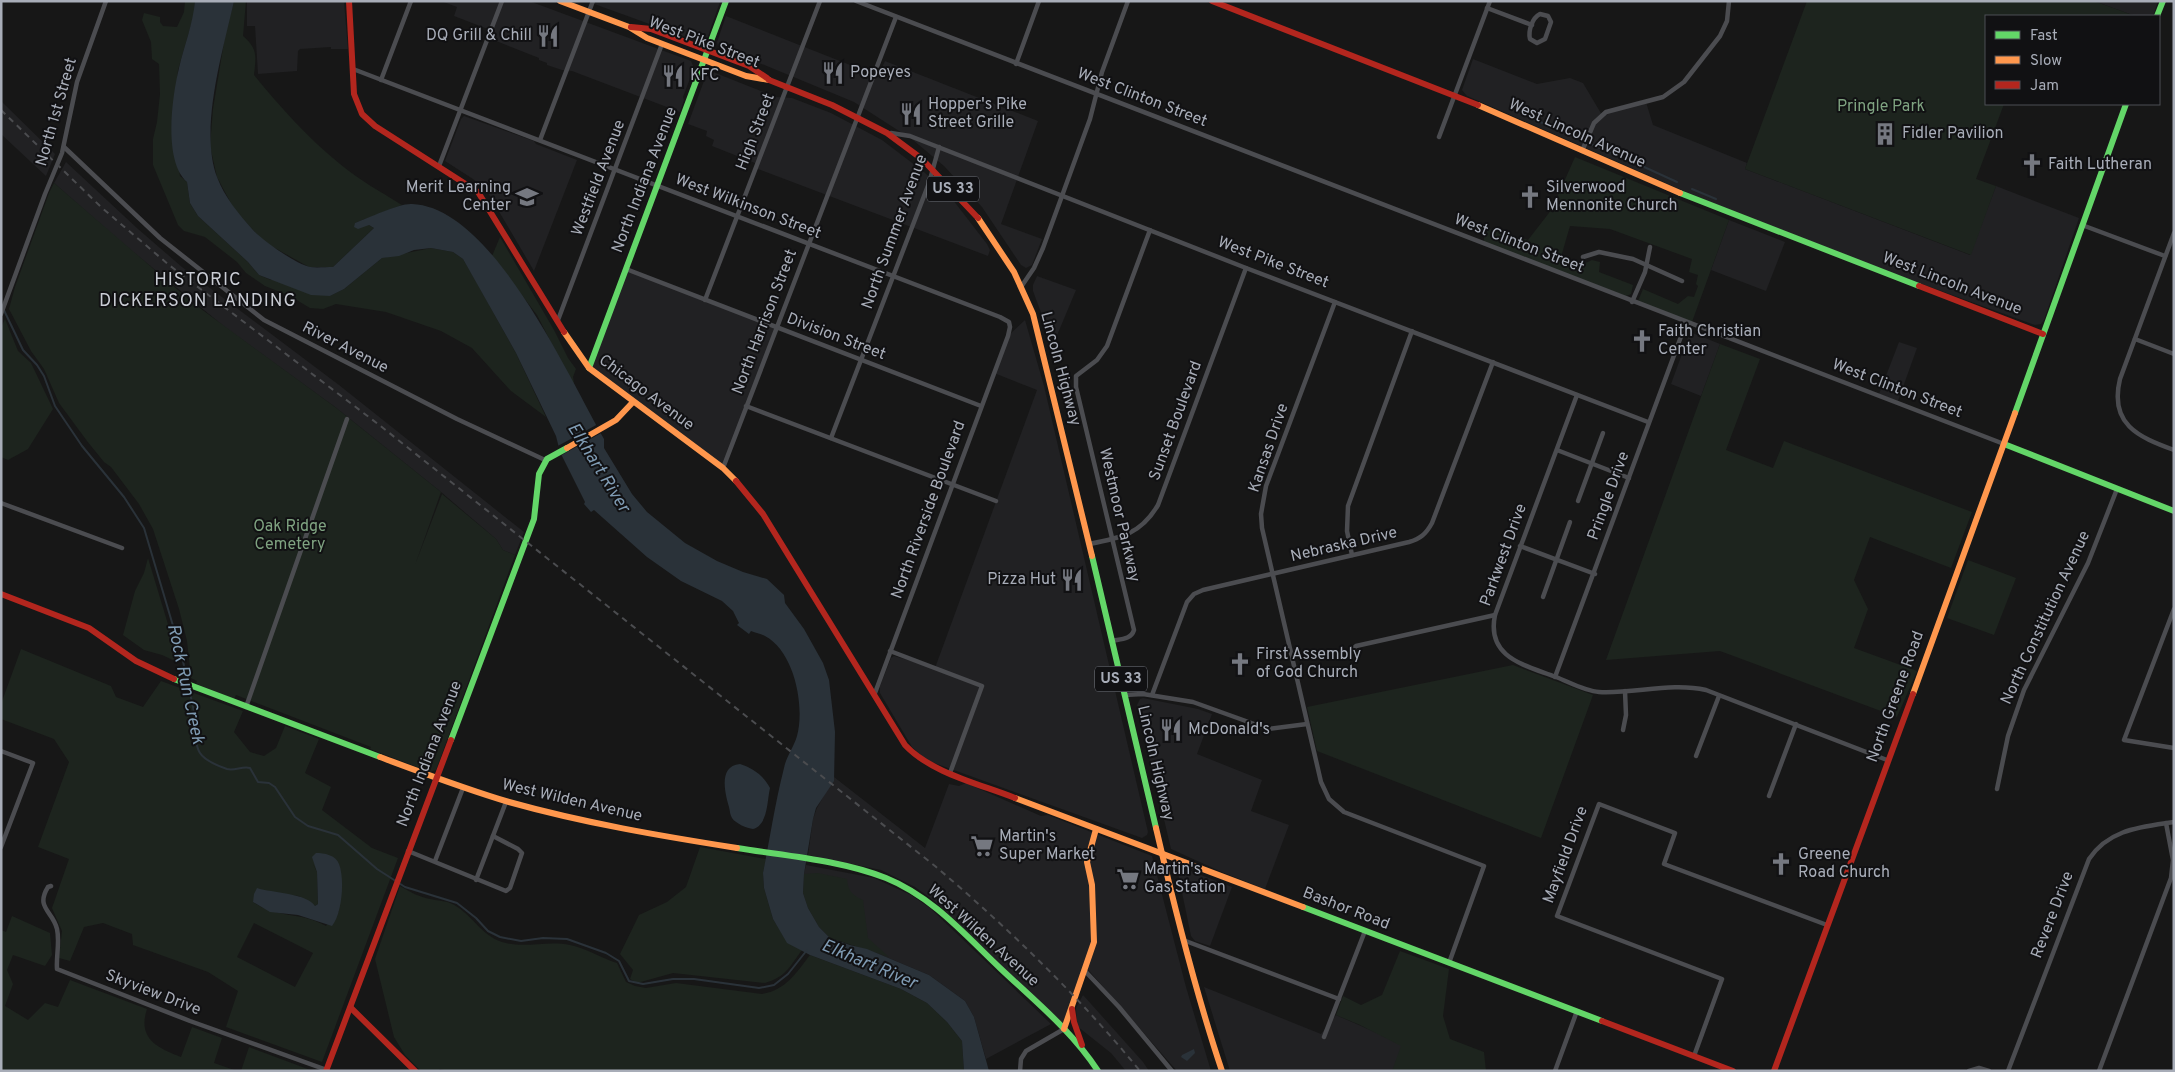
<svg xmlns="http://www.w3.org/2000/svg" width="2175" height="1072" viewBox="0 0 2175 1072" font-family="Overpass,sans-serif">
	<rect width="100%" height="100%" fill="#171717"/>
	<g fill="#212123">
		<path d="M247 1H344L348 49H331V47L300 49 298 51 297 71 258 74 255 26H247Z"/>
		<path d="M441 1H529L691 61 694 68 683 97 684 100 680 112 572 71 562 70 547 65V63L539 60V58L491 39 493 31 454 16 457 7Z"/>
		<path d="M586 1H717L720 2 707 39 702 43Z"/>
		<path d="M2094 1H2158L2153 16H2135Z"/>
		<path d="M726 16 878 76 885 61 1038 121 1001 224 1042 239 1032 265 1026 268 1021 265 982 207 944 166 913 140 854 102 718 46 717 42Z"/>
		<path d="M1473 59 1537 84 1570 78 1583 83 1602 115 1646 102 1653 125 1747 163 1745 169 1970 255 1996 186 2079 218 2044 320 2041 324 2035 325 1900 276 1700 198 1467 96 1462 90Z"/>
		<path d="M708 70 776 97 792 98 831 113 882 140 924 172 953 200 987 244 990 250 988 256 758 169 755 163 712 146 714 140 706 136 707 131 688 124Z"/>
		<path d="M1 101 55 154 46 176 1 134Z"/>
		<path d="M464 116 534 141 536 144 577 160 534 271 487 191 473 179 445 161 461 119Z"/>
		<path d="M66 162 138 229 182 267 339 385 524 532 515 555 503 550 496 539 441 492 335 407 226 328 121 242 54 183Z"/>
		<path d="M1729 220 1785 242 1766 291 1711 270Z"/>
		<path d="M626 269 777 327 722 467 589 368Z"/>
		<path d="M1037 276 1076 290 1053 345 1033 291V285Z"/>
		<path d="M1025 320 1044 386 1148 832 1147 835 1142 838 926 760 912 747 880 693V686L891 658 894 656 935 668 1037 390 994 373 1008 336Z"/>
		<path d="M1690 332 1720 344 1701 396 1671 384Z"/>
		<path d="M1899 342 1917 348 1898 401 1879 394Z"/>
		<path d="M1143 698 1198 709 1212 714 1197 754 1262 780 1251 811 1289 825 1265 889 1224 873 1171 849 1137 705 1140 699Z"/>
		<path d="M834 777 925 848 949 784 959 786 966 783 1041 816 1048 815 1152 856 1186 987 1211 1071H1177L1084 965 1064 1027 955 920 933 900 915 887 881 870 808 855 813 819 817 808Z"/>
		<path d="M806 865 874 878 911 895 930 908 1051 1024 986 1059 974 1017 965 1001 929 975 867 949 804 874Z"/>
		<path d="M1183 868 1232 887 1210 946 1195 941 1191 936 1178 873V870Z"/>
		<path d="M1204 987 1321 1034 1336 1015 1464 1071H1230Z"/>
		<path d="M1083 995 1143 1062 1149 1071H1126L1111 1053 1077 1026 1076 1008Z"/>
	</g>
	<g fill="#1d241e" fill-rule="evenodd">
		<path d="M185 1H195L194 15 178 70 172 126 180 176 187 182 190 203 198 216 248 262 259 275 271 280H277L330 296 344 289 382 258 431 248 453 252 463 259 473 276 516 353 546 417 511 391 472 348 441 331 386 312 336 304 323 309 310 308 290 296 265 286 246 273 237 262 205 237 184 231 178 225 153 165V139L157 122 160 94 159 64 152 59 151 42 142 20 144 13 160 17V22L163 26 177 27 184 12Z"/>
		<path d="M234 1H246L243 36C258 49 256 56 254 75 280 107 308 138 340 164 359 180 381 192 402 205L355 223 369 225 374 228 333 267H309L264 242 234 209 217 177 210 146 213 109 225 36Z"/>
		<path d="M1807 1H2094L2135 16H1986V104H2004L1976 179 1996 186 1971 255 1745 169Z"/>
		<path d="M1575 157 1729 220 1692 322 1638 301 1643 289 1678 304 1688 296 1694 297 1698 286 1696 284 1698 275 1689 272 1692 259 1610 229 1570 226 1561 257 1567 263 1577 267 1592 260 1600 262 1599 272 1633 285 1631 294 1626 296 1484 242V234L1489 229 1528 240 1552 209Z"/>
		<path d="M54 183 193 303 335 407 441 492 415 565 442 494 496 539 503 550 515 555 436 770 430 772 370 749 371 747 236 695 234 699 199 685 196 683 197 681 191 678 187 641 179 609 153 529 139 504 111 467 104 462 87 441 59 403 44 369 31 351 9 309 15 287 49 193Z"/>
		<path d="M500 237 554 330 568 358 576 369 573 377 575 389 537 315 492 256Z"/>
		<path d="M5 319 18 351 31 363 53 409 28 449 8 460 1 457V328Z"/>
		<path d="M1720 344 1760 359 1726 450 1773 468 1784 441 1972 512 1951 568 1870 537 1854 580 1868 609 1854 648 1917 671 1897 717 1720 651 1606 660Z"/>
		<path d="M148 558 177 654V662L162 655 144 650 123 635 135 591 144 573Z"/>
		<path d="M1968 560 2016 578 1994 635 1947 618Z"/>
		<path d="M21 649 111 686 116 697 143 707 161 681 243 711 234 732 250 752 264 756 276 748 285 726 319 739 305 773 331 787 322 810 372 848 398 858 322 1062 226 1027 238 991 208 972 133 945 132 934 103 923 84 927 70 961 59 958 62 931 52 908 69 859 38 847 69 762 54 739 1 719V704ZM313 864 339 911 326 926C300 911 278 919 253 902L257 889 273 893 299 896 315 906 318 904 317 872ZM254 923 313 953 295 987 237 957Z"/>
		<path d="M1513 665 1593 695 1541 838 1317 751 1307 707Z"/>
		<path d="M700 847 766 859 763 873 764 888 773 919 787 942 802 950C790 966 786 977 765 983L673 973 637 983 630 979 633 970 620 954 639 915 667 902 686 887Z"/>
		<path d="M818 873 847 879C848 891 852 895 863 900L868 938 889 957 830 938 819 927 808 908 803 893 804 874Z"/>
		<path d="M400 886C411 893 422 898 435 900 440 901 446 901 450 903 471 912 480 935 502 942 524 949 547 940 570 945 586 948 601 958 617 963L626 982 635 986 646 988 676 983 762 994C786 990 796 973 810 955L901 989 927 1003 947 1022 962 1041 964 1071H447L440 1069 438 1071H421L405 1055 394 1037 375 959Z"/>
		<path d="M12 916 50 933 52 955 45 966 13 955 7 970 13 984 5 1006 28 1020 45 1003 58 1007 70 980 147 1009C137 1039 158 1048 181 1057L192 1027 222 1038 214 1063 237 1071H1V930L6 932Z"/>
		<path d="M1400 951 1449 969 1443 1016 1450 1039 1484 1052 1486 1071H1392L1401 1046 1360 1025 1336 1015 1343 996 1361 1005 1382 995Z"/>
		<path d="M249 1047 313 1071H241Z"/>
	</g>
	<g fill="#2a3239">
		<path d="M195 1H234C223 51 199 129 217 177 225 198 239 214 253 230 263 241 296 264 310 267 317 268 326 267 333 267L374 228 369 225 358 229 354 227 355 223C368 218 400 203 412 204 493 207 568 376 604 439V448L632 494 647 512 685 543 717 561 743 572 767 579 784 595 785 603 804 629 823 663 829 680 835 732 834 781 816 808 813 819 804 874 803 893 808 908 819 927 830 938 850 945 867 949 929 975 965 1001 974 1017 989 1071H964L962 1041 947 1022 927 1003 901 989 810 955 787 943 773 919 764 888 763 873C770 838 775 803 784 768 786 757 794 747 797 736 805 707 795 652 765 636 761 634 756 633 751 631L749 634 737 625 739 623 733 611 722 601 681 581 647 557 594 510 591 512 584 504 585 502 560 452 556 436 516 353 463 259 453 252 431 248 414 250 399 256 382 258 344 289 330 296 311 295 259 275 248 262 198 216 190 203 187 182C163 161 172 97 179 68 184 46 193 24 195 1Z"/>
		<path d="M740 764C753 768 764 776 770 788 767 801 768 825 753 829 747 828 736 824 732 818 730 815 730 811 729 807 725 793 718 766 740 764Z"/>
		<path d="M316 853C324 853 336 855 339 864 345 879 342 914 332 926L298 915 270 912 253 902 254 894 257 888C272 893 307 893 315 906L318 904 317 872 312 857Z"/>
		<path d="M1194 1049 1195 1053 1187 1061 1181 1057 1182 1055Z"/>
	</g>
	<path fill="#171717" d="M598 424 603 432 560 456 556 447Z"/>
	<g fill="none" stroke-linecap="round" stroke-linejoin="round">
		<g stroke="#2a3239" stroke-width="2">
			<path d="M1531 118 1575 137"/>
			<path d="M1593 145 1629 160"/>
			<path d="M1642 166 1677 182"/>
			<path d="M1692 189 1716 199"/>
			<path d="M1 304 23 350 37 365 44 376 55 406 82 446 124 497 144 528 182 656 187 681"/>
			<path d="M188 686C191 697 194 709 195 720 196 751 195 758 227 769 235 771 242 766 250 768L258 782 269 783 275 787 295 817 308 826 338 835 377 869 405 887 457 903 476 918 488 931 500 937 521 941 543 938 567 939 606 953 619 961 629 981 643 984 673 979H694L759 988 774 985 788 974 807 950"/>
		</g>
		<g stroke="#4b4c50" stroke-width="4.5">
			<path d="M856 1 2004 444"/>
			<path d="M1487 8 1532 25"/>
			<path d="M1540 14 1548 16 1551 22 1545 39 1537 43 1530 39C1528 31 1532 18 1540 14Z"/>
			<path d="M1016 64 1039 1"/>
			<path d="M353 69 1000 317 1009 322 1010 327 1008 336 875 693"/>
			<path d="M381 80 411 1"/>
			<path d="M891 133 910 136 1246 268 1648 422"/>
			<path d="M1439 137 1490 1"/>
			<path d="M540 140 593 1"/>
			<path d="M64 147 160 238 264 320 457 419 545 460"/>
			<path d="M1582 151 1594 123 1606 112 1663 97 1684 82 1720 36 1727 21 1729 1"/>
			<path d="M439 166 502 1"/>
			<path d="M2082 225 2165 256"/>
			<path d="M2174 233 2120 379C2109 424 2138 437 2174 450"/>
			<path d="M1583 257 1599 252 1633 259 1682 281"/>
			<path d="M626 269 981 406"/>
			<path d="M1021 287 1034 268 1043 248 1090 119 1102 72 1128 1"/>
			<path d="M705 300 820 1"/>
			<path d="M1335 302 1266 486 1261 514 1262 528 1321 782 1329 799 1344 812 1484 866 1449 963"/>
			<path d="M1632 302 1645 272 1650 247"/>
			<path d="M1 314 45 194 62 153 77 82 106 1"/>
			<path d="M558 320 662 44"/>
			<path d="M2135 339 2174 354"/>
			<path d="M1577 395 1495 615C1486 658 1525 665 1556 677 1569 682 1585 691 1599 692 1634 694 1671 682 1706 690L1887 760"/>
			<path d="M746 406 996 501"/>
			<path d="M831 438 929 183 939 147"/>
			<path d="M1557 450 1629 478"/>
			<path d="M723 468 896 17"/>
			<path d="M1578 501 1603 433"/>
			<path d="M1 503 122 548"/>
			<path d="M1089 544C1121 538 1141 534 1158 505L1246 268"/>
			<path d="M1520 546 1595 574"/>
			<path d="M1352 555 1347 531 1348 506 1412 331"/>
			<path d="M1543 597 1570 522"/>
			<path d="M2174 609 2124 740 2174 748"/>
			<path d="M1111 641C1120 639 1131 640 1134 630L1076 387V376L1097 360 1107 346 1150 230"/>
			<path d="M890 651 982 686 950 773"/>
			<path d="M1346 656 1356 646 1495 615"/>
			<path d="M1555 677 1686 323"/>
			<path d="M1124 695 1143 694 1193 702 1268 729 1307 724"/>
			<path d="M1152 695 1187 602 1194 594 1203 590 1409 542C1420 539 1426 534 1432 523L1493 362"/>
			<path d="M246 707 347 419"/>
			<path d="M1623 730 1626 715 1625 691"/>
			<path d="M1 751 33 763 1 847"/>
			<path d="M1696 756 1719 696"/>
			<path d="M1997 789 2008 736 2024 690 2088 563 2117 489"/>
			<path d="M1769 796 1796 724"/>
			<path d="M408 851 506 891 510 888 522 853 518 849 493 836"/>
			<path d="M435 861 463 788"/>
			<path d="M476 880 506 802"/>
			<path d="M51 886 48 887C35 908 53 911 57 929 60 942 56 956 57 969L190 1021 327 1070"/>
			<path d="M1183 940 1339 999"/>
			<path d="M1085 971 1119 1007 1172 1071"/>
			<path d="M1324 1037 1365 931"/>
			<path d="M1694 1056 1722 979 1557 916 1599 804 1675 833 1664 864 1827 925"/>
			<path d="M1020 1071 1021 1059 1026 1051 1064 1029"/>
			<path d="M1555 1071 1577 1011"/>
			<path d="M1969 1071 1979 1068 1989 1071"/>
			<path d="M2008 1071 2089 859C2109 829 2141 827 2174 822"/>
			<path d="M2099 1071 2171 878 2173 860 2166 823"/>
		</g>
		<g stroke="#63d668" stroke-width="6">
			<path d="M2157 16 2163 1"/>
			<path d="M1680 193 1919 286"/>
			<path d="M589 368 726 1"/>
			<path d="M2015 413 2126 104"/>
			<path d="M2004 444 2174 511"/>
			<path d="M1092 556 1156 828"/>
			<path d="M174 679 380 757"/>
			<path d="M451 740 534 519 539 474 547 459 567 448"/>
			<path d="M737 848C786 856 840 860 886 878 933 897 966 936 1001 969 1036 1002 1072 1031 1098 1071"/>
			<path d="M1303 907 1602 1021"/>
		</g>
		<g stroke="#ff974d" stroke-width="6">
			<path d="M560 1 629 27 647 38 746 76 769 80"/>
			<path d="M1478 105 1680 193"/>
			<path d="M978 218 1014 272 1033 314 1092 556"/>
			<path d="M564 332 589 368 723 468 736 481"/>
			<path d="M567 448 616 420 633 402"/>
			<path d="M1913 694 2015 413"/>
			<path d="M380 757C423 773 465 789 509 802 584 823 661 836 737 848"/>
			<path d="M1015 798 1303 907"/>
			<path d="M1156 828C1175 910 1195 991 1222 1071"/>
			<path d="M1064 1029 1094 942 1092 885 1087 862 1096 829"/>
		</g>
		<g stroke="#b3261e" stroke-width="6">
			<path d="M349 1 354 94 362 114 375 126 478 192 564 332"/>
			<path d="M1212 1 1478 105"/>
			<path d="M631 27 651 29 749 66 767 78"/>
			<path d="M769 80 832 105 887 133 922 159 978 218"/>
			<path d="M1919 286 2043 334"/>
			<path d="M736 481 763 514 905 745C931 773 980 784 1015 798"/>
			<path d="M1 594 89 628 136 661 174 679"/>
			<path d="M351 1008 415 1071"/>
			<path d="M1072 1009 1074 1022 1082 1045"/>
			<path d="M1602 1021 1733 1071"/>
			<path d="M326 1071 451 740"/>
			<path d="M1774 1071 1913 694"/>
		</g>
		<path stroke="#4b4c4f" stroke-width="2" stroke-dasharray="6 5" stroke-linecap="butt" d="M1 110 101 207 169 265 378 424 935 866C1009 929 1079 996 1140 1071"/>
	</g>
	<defs>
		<symbol id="restaurant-bare" viewBox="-9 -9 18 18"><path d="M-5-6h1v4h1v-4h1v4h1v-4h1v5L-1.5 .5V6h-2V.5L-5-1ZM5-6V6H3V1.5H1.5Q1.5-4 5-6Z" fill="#757880" stroke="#111113" stroke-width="2.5" paint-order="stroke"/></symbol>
		<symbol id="building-bare" viewBox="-9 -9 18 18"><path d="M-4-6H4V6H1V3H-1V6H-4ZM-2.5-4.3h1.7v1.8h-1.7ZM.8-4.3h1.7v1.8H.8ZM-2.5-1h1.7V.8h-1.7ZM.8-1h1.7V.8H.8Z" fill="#757880" stroke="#111113" stroke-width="2.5" paint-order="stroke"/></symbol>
		<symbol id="church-bare" viewBox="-9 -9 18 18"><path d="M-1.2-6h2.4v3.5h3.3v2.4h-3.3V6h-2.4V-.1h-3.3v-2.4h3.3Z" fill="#757880" stroke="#111113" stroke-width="2.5" paint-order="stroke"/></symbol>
		<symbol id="school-bare" viewBox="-9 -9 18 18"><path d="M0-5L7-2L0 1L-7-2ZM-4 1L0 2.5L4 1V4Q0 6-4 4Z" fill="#757880" stroke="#111113" stroke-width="2.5" paint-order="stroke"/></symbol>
		<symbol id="supermarket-bare" viewBox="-9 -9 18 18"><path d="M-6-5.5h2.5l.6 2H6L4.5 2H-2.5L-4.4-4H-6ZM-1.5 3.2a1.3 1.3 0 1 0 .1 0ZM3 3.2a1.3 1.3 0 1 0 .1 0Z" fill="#757880" stroke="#111113" stroke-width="2.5" paint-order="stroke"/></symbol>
	</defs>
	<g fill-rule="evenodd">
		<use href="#restaurant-bare" x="532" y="20" width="32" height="32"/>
		<use href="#restaurant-bare" x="817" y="57" width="32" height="32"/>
		<use href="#restaurant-bare" x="657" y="60" width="32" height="32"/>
		<use href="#restaurant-bare" x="895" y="98" width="32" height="32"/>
		<use href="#building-bare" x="1869" y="118" width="32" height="32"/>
		<use href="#church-bare" x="2016" y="149" width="32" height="32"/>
		<use href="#school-bare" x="511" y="181" width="32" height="32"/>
		<use href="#church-bare" x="1514" y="181" width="32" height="32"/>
		<use href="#church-bare" x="1626" y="325" width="32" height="32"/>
		<use href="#restaurant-bare" x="1056" y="564" width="32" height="32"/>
		<use href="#church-bare" x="1224" y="648" width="32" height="32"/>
		<use href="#restaurant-bare" x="1155" y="714" width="32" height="32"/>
		<use href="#supermarket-bare" x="966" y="830" width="32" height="32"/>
		<use href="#church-bare" x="1765" y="848" width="32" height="32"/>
		<use href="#supermarket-bare" x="1112" y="863" width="32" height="32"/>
	</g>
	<g text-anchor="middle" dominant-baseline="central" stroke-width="4" stroke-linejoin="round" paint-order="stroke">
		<g fill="#111113" stroke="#7b7e86" stroke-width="1">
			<rect x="927" y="176.5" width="52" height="25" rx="4"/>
			<rect x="1095" y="666.5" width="52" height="25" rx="4"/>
		</g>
		<g font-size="15" font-weight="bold" fill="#a8adb8">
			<text x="953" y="189">US 33</text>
			<text x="1121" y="679">US 33</text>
		</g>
		<g font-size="16" fill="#a8adb8" stroke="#111113" text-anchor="start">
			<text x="532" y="36" text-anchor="end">DQ Grill &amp; Chill</text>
			<text x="850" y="73">Popeyes</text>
			<text x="690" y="76">KFC</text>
			<text x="928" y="105">Hopper's Pike<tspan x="928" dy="18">Street Grille</tspan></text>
			<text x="1902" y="134">Fidler Pavilion</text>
			<text x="2048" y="165">Faith Lutheran</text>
			<text x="511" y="188" text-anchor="end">Merit Learning<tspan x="511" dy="18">Center</tspan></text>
			<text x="1546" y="188">Silverwood<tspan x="1546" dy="18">Mennonite Church</tspan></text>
			<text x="1658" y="332">Faith Christian<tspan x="1658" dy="18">Center</tspan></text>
			<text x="1056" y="580" text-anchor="end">Pizza Hut</text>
			<text x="1256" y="655">First Assembly<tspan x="1256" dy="18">of God Church</tspan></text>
			<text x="1188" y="730">McDonald's</text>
			<text x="999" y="837">Martin's<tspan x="999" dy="18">Super Market</tspan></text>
			<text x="1798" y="855">Greene<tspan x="1798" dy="18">Road Church</tspan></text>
			<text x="1144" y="870">Martin's<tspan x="1144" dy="18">Gas Station</tspan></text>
		</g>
		<g font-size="16" fill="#a8adb8" stroke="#111113">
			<text transform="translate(704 43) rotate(21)">West Pike Street</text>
			<text transform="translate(1142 98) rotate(21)">West Clinton Street</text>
			<text transform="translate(57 112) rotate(-74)">North 1st Street</text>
			<text transform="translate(756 132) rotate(-69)">High Street</text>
			<text transform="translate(1577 134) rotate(24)">West Lincoln Avenue</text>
			<text transform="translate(599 178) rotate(-69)">Westfield Avenue</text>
			<text transform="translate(645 180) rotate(-69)">North Indiana Avenue</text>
			<text transform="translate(748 207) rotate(21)">West Wilkinson Street</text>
			<text transform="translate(895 232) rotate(-70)">North Summer Avenue</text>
			<text transform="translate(1519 244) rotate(21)">West Clinton Street</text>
			<text transform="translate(1273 263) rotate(21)">West Pike Street</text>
			<text transform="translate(1952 284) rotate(21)">West Lincoln Avenue</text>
			<text transform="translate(765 322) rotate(-69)">North Harrison Street</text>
			<text transform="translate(836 337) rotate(21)">Division Street</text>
			<text transform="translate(345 348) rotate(27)">River Avenue</text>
			<text transform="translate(1060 369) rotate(75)">Lincoln Highway</text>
			<text transform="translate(1897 389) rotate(21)">West Clinton Street</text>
			<text transform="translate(646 393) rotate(37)">Chicago Avenue</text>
			<text transform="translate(1176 421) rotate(-70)">Sunset Boulevard</text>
			<text transform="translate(1269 448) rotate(-71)">Kansas Drive</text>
			<text transform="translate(1609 496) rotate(-70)">Pringle Drive</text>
			<text transform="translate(929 510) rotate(-70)">North Riverside Boulevard</text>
			<text transform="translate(1119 515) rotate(77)">Westmoor Parkway</text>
			<text transform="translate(1344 545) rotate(-13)">Nebraska Drive</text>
			<text transform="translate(1504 555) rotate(-70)">Parkwest Drive</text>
			<text transform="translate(2046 618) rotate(-65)">North Constitution Avenue</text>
			<text transform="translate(1896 697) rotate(-70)">North Greene Road</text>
			<text transform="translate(430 754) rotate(-69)">North Indiana Avenue</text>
			<text transform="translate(1155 763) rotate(77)">Lincoln Highway</text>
			<text transform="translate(572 801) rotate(13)">West Wilden Avenue</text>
			<text transform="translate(1566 855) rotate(-70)">Mayfield Drive</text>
			<text transform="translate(1346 909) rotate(21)">Bashor Road</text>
			<text transform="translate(2053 915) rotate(-69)">Revere Drive</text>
			<text transform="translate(983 936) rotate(42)">West Wilden Avenue</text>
			<text transform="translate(153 993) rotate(21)">Skyview Drive</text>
		</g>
		<g font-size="16" fill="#7fa381" stroke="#111113">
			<text x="1881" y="107">Pringle Park</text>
			<text x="290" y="527">Oak Ridge<tspan x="290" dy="18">Cemetery</tspan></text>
		</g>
		<g font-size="18" letter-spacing="1" fill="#c9ccd4" stroke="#111113">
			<text x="198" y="280">HISTORIC<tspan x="198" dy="21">DICKERSON LANDING</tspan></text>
		</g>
		<g font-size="18" font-style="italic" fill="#7f9bb3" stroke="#111113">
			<text transform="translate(598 468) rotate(58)">Elkhart River</text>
			<text transform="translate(185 684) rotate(78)">Rock Run Creek</text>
			<text transform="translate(869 965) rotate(23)">Elkhart River</text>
		</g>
	</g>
	<rect width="2175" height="1072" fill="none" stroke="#a8adb8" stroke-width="5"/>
	<rect x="1985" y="15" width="175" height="90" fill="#111113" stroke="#4d4f55"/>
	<rect x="1995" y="31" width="25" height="8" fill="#63d668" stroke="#4d4f55"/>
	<text x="2030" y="40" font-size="15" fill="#a8adb8">Fast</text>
	<rect x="1995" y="56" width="25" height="8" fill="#ff974d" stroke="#4d4f55"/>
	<text x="2030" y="65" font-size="15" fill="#a8adb8">Slow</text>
	<rect x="1995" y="81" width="25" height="8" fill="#b3261e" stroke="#4d4f55"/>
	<text x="2030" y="90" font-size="15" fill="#a8adb8">Jam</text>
</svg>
